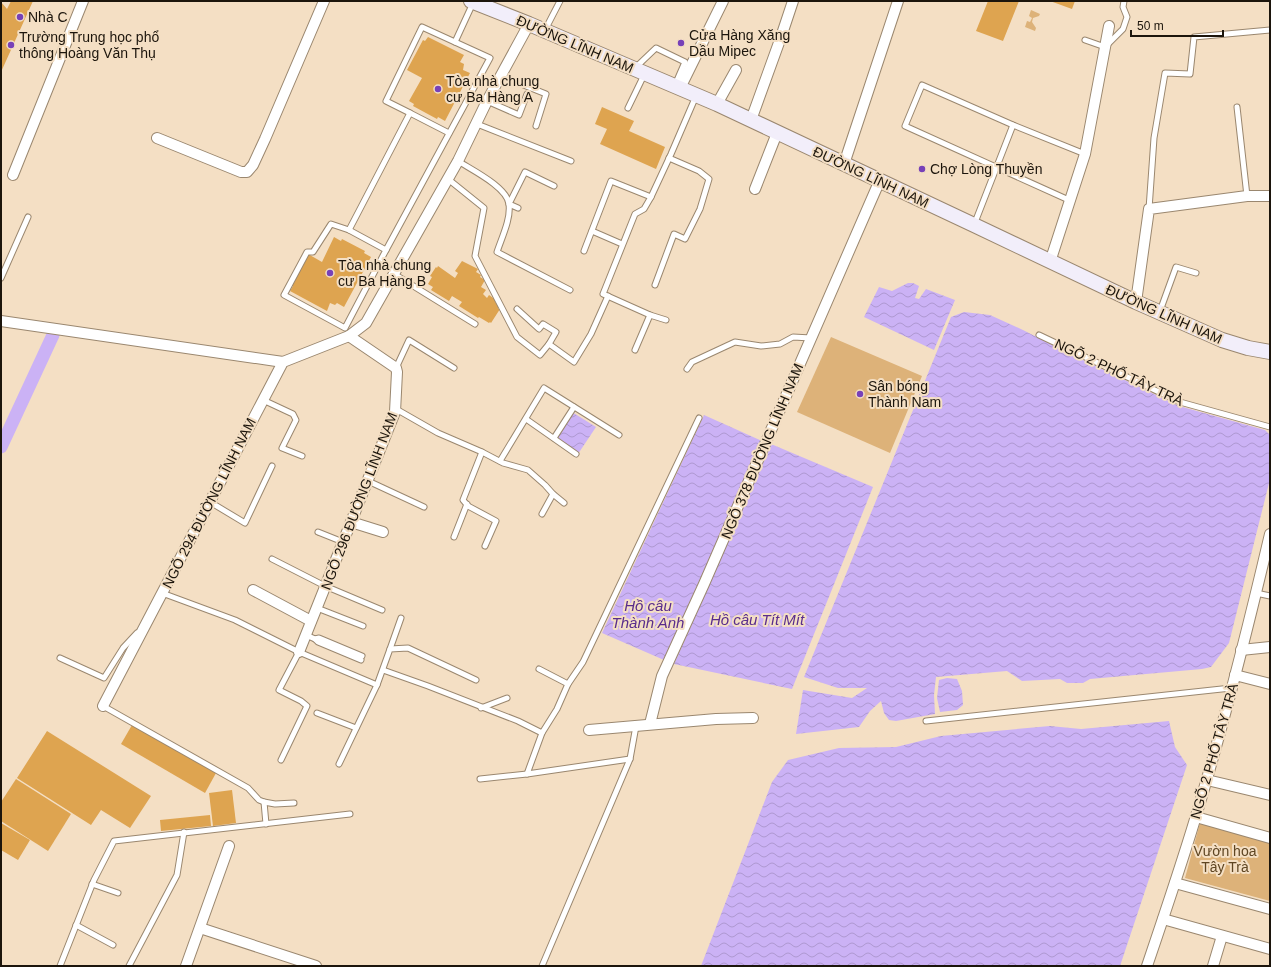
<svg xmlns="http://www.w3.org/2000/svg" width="1271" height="967" viewBox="0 0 1271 967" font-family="Helvetica,sans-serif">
	<defs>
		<pattern id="water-waves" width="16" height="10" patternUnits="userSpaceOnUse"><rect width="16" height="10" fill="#cbb2f5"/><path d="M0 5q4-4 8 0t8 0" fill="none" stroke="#ae98d1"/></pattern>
	</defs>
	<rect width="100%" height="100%" fill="#f4dfc4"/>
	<g fill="#ddb279">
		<path d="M1031 10 1040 14 1039 16 1033 18 1032 22 1036 28 1035 31 1025 27 1027 21 1030 22 1032 18 1029 16Z"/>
		<path d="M831 337 922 376 890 453 797 412Z"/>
		<path d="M1200 823 1270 843V901L1185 878Z"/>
	</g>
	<g fill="url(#water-waves)">
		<path d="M908 283H913L919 286 915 298 919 299 926 289 955 300 934 350 864 317 879 287 892 291Z"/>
		<path d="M964 312 990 315 1023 330 1064 351 1179 406 1265 430 1270 435V479L1229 643 1211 667 1202 669 1090 679 1083 683H1067L1060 679 1022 681 1007 671 936 677 934 695 935 714 896 721 889 720 884 713 881 701 870 711 859 727 796 734 803 690 852 698 867 688H838L804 677 951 317Z"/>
		<path d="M572 412 596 427 578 454 556 439Z"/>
		<path d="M704 415 762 441 664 660 602 633Z"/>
		<path d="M771 444 873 487 792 689 674 664Z"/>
		<path d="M947 678 957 679 962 691 963 705 957 710 940 712 937 698 939 680Z"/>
		<path d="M1169 721 1175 747 1187 765 1120 966H701L772 782 788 760 839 748 896 747 941 736 1050 726 1081 729Z"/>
	</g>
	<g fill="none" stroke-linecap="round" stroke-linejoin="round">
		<path stroke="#cbb2f5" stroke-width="13" d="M1 447 53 335"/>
	</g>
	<g fill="#dea450">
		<path d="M11 1H33L1 72V2L7 9Z"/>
		<path d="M988 1H1019L1003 41 976 31Z"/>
		<path d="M1050 1H1075L1072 9Z"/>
		<path d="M428 37 464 55 460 62 464 64 463 70 470 73 445 121 438 117 437 119 413 106 414 104 409 101 422 78 407 70 423 40 425 41Z"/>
		<path d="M602 107 634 121 629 131 665 147 656 169 600 144 607 129 595 124Z"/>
		<path d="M334 237 341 241 342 239 365 251 364 253 371 257 344 307 337 303 335 305 330 303 327 311 290 291 293 286 291 285 308 254 322 262Z"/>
		<path d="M462 261 478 269 476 272 481 275 480 277 485 280 481 287 486 290 483 294 487 298 489 295 496 300 495 302 500 306 498 309H500L491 323 490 322 489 323 479 317 478 318 459 306 462 302 452 296 449 301 431 290 433 287 428 284 432 277 430 276 436 267 437 268 438 266 455 278 458 273 455 271Z"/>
		<path d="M132 725 216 773 205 793 121 744Z"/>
		<path d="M47 731 151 796 130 828 101 810 91 825 17 778Z"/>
		<path d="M16 779 71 814 48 851 1 821V802Z"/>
		<path d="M232 790 236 823 213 826 209 793Z"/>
		<path d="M210 815 211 826 161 831 160 820Z"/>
		<path d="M1 823 30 840 18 860 1 850Z"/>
	</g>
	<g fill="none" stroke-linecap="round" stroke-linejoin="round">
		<defs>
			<g id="lane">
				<path d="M545 30 560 1"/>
				<path d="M1085 40 1105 47 1123 29 1127 17 1123 7 1124 1"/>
				<path d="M455 42 473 3"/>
				<path d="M635 68 656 48 685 62 675 85"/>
				<path d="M501 76 546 94 536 126"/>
				<path d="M487 101 519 115 527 94"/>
				<path d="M1237 107 1247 196"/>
				<path d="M628 108 644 75"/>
				<path d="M477 124 571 161"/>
				<path d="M458 161C472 170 507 187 509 204 511 219 502 237 497 252L570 290"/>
				<path d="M448 179 484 208 475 256 517 337 540 355 549 344 574 362 591 334 608 296"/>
				<path d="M1071 201 905 126 922 85 1013 125 1085 154"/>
				<path d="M518 208 509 204 525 172 554 186"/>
				<path d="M1149 209 1154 138 1165 73 1190 74 1194 37 1270 30"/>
				<path d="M331 224 349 230 386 250 345 328 284 295 307 252H313Z"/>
				<path d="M974 225 1013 125"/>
				<path d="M349 230 410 113 449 133"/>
				<path d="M592 231 622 244"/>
				<path d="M386 250 490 58 422 27 386 101 410 113"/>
				<path d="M584 251 611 181 651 197"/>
				<path d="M394 274 475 324"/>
				<path d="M1 278 28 217"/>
				<path d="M655 285 674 234 685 239 700 209 709 179 699 171 669 158"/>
				<path d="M517 309 539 329 543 324 556 332 549 344"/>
				<path d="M1160 311 1176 267 1196 273"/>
				<path d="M666 320 650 315 603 294 635 214 644 209 651 197 671 154 696 96"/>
				<path d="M1039 335 1180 402 1270 427"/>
				<path d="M635 350 650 315"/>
				<path d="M396 368 409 340 454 368"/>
				<path d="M687 369 692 362 735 342 761 346 780 344 793 337 811 338"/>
				<path d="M263 400 293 414 296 420 282 448 302 456"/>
				<path d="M396 409 438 433 482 452 503 463 528 470 545 485 553 494 564 503"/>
				<path d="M526 419 576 454"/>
				<path d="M554 438 574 407"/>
				<path d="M482 452 463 500 468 506 496 521 485 546"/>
				<path d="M500 461 544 388 619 435"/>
				<path d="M368 481 424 507"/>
				<path d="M210 502 245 523 272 466"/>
				<path d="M542 514 553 494"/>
				<path d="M318 532 343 542"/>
				<path d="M454 537 467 504"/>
				<path d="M272 559 325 586 382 610"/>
				<path d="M162 593 235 620 299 652 377 685"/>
				<path d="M1256 593 1270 596"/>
				<path d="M317 608 363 626"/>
				<path d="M306 635 315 639 318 642 361 660"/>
				<path d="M315 639 319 638 362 656"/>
				<path d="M390 649 401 618"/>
				<path d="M60 658 104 678 123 648 137 633"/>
				<path d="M539 669 568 684"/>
				<path d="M383 670 428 686 518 721 542 733 557 709 568 684 583 662 699 418"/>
				<path d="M103 706 248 788 259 800 264 802 275 804 294 803"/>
				<path d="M481 708 507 698"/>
				<path d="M317 713 356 728"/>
				<path d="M926 721 1231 688"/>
				<path d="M542 733 527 774 630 759"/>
				<path d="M281 760 307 706 301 701 279 690 299 652"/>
				<path d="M339 764 377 685 390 649 408 648 476 680"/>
				<path d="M480 779 527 774"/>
				<path d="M264 802 266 824"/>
				<path d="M92 884 118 893"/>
				<path d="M76 925 113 945"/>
				<path d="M60 966 94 880 114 841 350 814"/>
				<path d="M129 966 177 875 184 832"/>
				<path d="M542 966 630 759 636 726"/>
			</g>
			<g id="street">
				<path d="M680 88 723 1"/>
				<path d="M717 104 736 70"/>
				<path d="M751 120 781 37 793 1"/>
				<path d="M157 138 241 172H247L253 165 265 139 324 1"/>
				<path d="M844 164 898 1"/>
				<path d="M13 175 83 1"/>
				<path d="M755 189 777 133"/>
				<path d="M1050 262 1085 154 1109 26"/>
				<path d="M1136 302 1149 209 1247 196H1270"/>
				<path d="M1 321 283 362"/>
				<path d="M351 522 383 532"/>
				<path d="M253 590 311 621"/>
				<path d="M1241 650 1270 647"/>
				<path d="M299 652 395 412 397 372 396 368 349 336"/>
				<path d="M1235 675 1270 684"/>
				<path d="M103 706 283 362 349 336 366 323 458 161 487 101 529 24"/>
				<path d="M650 724 662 676 704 584 880 180"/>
				<path d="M589 730 716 719 753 718"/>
				<path d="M1207 780 1270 795"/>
				<path d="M1196 817 1270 838"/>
				<path d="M1175 883 1270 909"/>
				<path d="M1163 919 1270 949"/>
				<path d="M200 928 316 966"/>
				<path d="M186 966 229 846"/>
				<path d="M1147 966C1164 916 1181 866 1196 816 1224 723 1248 628 1270 534"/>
				<path d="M1213 966 1222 936"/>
			</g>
			<path id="secondary" d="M471 1 529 24 717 104 974 225 1136 302 1222 340 1248 348 1270 352"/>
		</defs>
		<use href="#lane" stroke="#9a876f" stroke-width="7"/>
		<use href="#street" stroke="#9a876f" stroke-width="12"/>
		<use href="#secondary" stroke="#9a876f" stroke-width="16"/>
		<use href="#lane" stroke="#fff" stroke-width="5"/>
		<use href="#street" stroke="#fff" stroke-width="10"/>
		<use href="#secondary" stroke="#f2eefa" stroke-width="14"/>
	</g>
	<g fill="#7741b8" stroke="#f4dfc4" stroke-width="1.5">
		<circle cx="20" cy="17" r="4"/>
		<circle cx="681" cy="43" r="4"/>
		<circle cx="11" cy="45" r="4"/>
		<circle cx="438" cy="89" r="4"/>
		<circle cx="922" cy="169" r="4"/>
		<circle cx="330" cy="273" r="4"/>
		<circle cx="860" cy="394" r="4"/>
	</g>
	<g text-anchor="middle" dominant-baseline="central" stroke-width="4" stroke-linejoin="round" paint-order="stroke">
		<g font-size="14" fill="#1c150c" stroke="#f4dfc4" text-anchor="start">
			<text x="28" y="17">Nhà C</text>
			<text x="689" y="35">Cửa Hàng Xăng<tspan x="689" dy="16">Dầu Mipec</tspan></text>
			<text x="19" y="37">Trường Trung học phổ<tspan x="19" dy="16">thông Hoàng Văn Thụ</tspan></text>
			<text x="446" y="81">Tòa nhà chung<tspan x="446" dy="16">cư Ba Hàng A</tspan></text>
			<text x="930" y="169">Chợ Lòng Thuyền</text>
			<text x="338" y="265">Tòa nhà chung<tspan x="338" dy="16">cư Ba Hàng B</tspan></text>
			<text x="868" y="386">Sân bóng<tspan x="868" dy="16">Thành Nam</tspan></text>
		</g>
		<g font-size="14" fill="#1c150c" stroke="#f4dfc4">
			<text transform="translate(575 44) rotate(23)">ĐƯỜNG LĨNH NAM</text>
			<text transform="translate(871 177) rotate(25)">ĐƯỜNG LĨNH NAM</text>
			<text transform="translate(1164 314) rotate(24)">ĐƯỜNG LĨNH NAM</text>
			<text transform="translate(1119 372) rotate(25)">NGÕ 2 PHỐ TÂY TRÀ</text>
			<text transform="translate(762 451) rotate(-67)">NGÕ 378 ĐƯỜNG LĨNH NAM</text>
			<text transform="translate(359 501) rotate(-69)">NGÕ 296 ĐƯỜNG LĨNH NAM</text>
			<text transform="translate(209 503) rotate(-63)">NGÕ 294 ĐƯỜNG LĨNH NAM</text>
			<text transform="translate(1214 751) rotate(-74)">NGÕ 2 PHỐ TÂY TRÀ</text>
		</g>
		<g font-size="14" fill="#5e4522" stroke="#f4dfc4">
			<text x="1225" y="851">Vườn hoa<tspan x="1225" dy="16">Tây Trà</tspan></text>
		</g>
		<g font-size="15" font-style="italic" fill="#592c8c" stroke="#f4dfc4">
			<text x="648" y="605">Hồ câu<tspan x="648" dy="17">Thành Anh</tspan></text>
			<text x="757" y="619">Hồ câu Tít Mít</text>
		</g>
	</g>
	<rect width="1271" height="967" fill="none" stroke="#1c150c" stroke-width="4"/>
	<path d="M1131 30v6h92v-6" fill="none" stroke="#1c150c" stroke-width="2"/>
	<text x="1137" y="30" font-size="12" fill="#1c150c" stroke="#f4dfc4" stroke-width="3" paint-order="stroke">50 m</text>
</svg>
